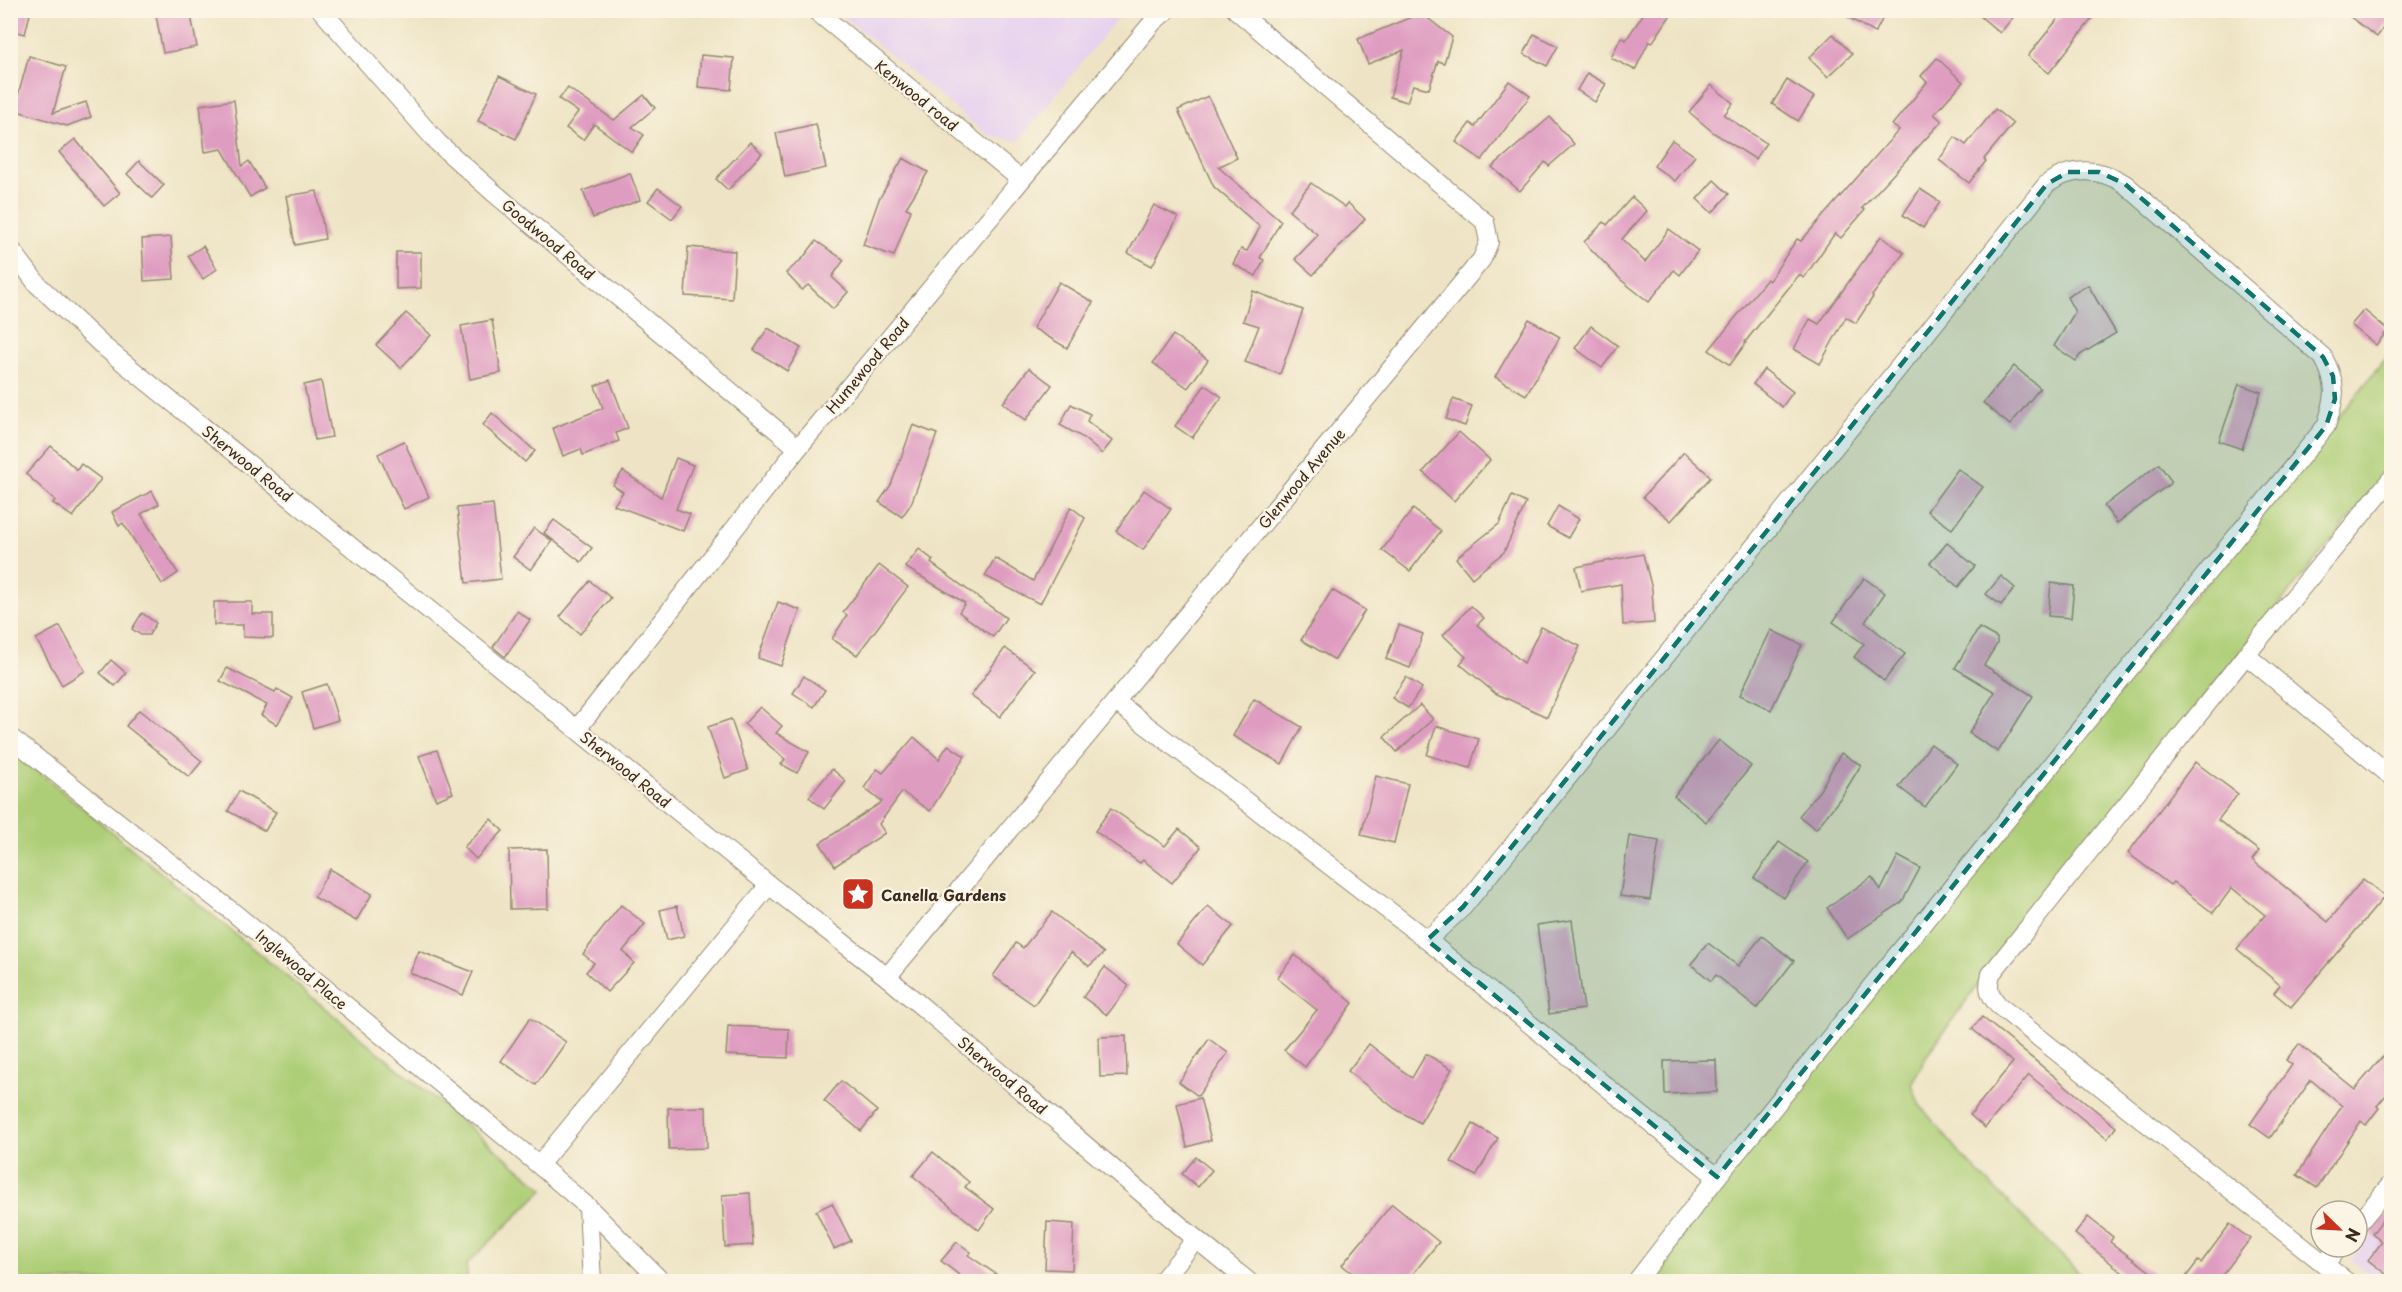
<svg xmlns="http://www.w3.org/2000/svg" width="2402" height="1292" viewBox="0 0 2402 1292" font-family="'Playpen Sans',sans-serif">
	<rect width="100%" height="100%" fill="#fcf5e5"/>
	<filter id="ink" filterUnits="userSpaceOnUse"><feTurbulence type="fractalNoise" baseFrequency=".0167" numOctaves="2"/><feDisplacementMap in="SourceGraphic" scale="12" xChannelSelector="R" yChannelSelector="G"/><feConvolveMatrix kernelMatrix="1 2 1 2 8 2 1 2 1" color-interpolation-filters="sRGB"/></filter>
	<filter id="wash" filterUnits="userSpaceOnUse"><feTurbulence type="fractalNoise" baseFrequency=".008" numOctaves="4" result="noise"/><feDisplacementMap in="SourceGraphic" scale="24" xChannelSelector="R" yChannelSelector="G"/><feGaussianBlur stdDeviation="1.35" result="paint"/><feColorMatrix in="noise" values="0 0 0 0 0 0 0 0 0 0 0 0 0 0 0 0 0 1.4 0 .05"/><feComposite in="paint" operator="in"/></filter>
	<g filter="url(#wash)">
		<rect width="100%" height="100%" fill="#eee4c5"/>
		<g fill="#e7d2ef">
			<path d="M837 11H1123L1019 141 987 135Z"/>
			<path d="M2391 1210V1281H2379L2351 1260Z"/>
		</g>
		<g fill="#adce77" stroke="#747c4a" stroke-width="1.5">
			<path d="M2391 352V468L2242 650 1987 972 1927 1055 1912 1084 1919 1104 1961 1155 2087 1281 1646 1282 1864 1004Z"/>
			<path d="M10 748 544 1189 466 1265 468 1281H11Z"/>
		</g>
		<g id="blocks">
			<g fill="#df9cc1">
				<path d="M10 10H31L25 34 10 30Z"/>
				<path d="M155 10H190L197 47 163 53Z"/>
				<path d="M1646 10H1674L1652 43 1649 41 1635 70 1611 58 1621 37 1626 40Z"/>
				<path d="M1836 10H1887L1875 33Z"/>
				<path d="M1973 10H2019L2000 33Z"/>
				<path d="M2065 10H2099L2049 73 2028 56Z"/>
				<path d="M2341 10H2391V17L2377 37Z"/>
				<path d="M1421 13 1452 37 1444 63 1438 61 1429 89 1413 85 1407 102 1390 97 1404 50 1368 64 1358 39Z"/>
				<path d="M1534 34 1558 46 1547 66 1524 54Z"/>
				<path d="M1833 34 1852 54 1828 77 1809 58Z"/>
				<path d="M701 55 734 58 731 90 698 87Z"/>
				<path d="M29 56 66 67 53 113 86 102 91 117 67 126 14 110Z"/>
				<path d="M1937 58 1963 82 1934 114 1942 121 1862 208 1865 210 1841 238 1835 233 1804 278 1799 275 1745 342 1746 343 1730 365 1709 350 1767 279 1769 281 1797 239 1801 241 1899 130 1892 125 1927 82 1921 76Z"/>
				<path d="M1587 73 1606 84 1595 102 1577 90Z"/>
				<path d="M499 76 536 94 516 139 478 121Z"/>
				<path d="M1787 80 1814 97 1798 121 1772 104Z"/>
				<path d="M1509 81 1530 96 1482 160 1456 142 1470 123 1475 127Z"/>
				<path d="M1711 85 1733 103 1724 115 1766 143 1755 159 1714 133 1689 112Z"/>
				<path d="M568 88 614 120 644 95 655 108 632 127 644 135 632 152 594 124 583 140 566 128 578 112 559 99Z"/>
				<path d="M1208 96 1237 158 1218 167 1281 221 1260 258 1264 260 1256 276 1233 264 1241 249 1247 251 1260 227 1214 187 1178 110Z"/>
				<path d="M234 100 242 166 249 161 265 188 250 197 222 149 205 152 200 105Z"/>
				<path d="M1995 109 2013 124 1984 159 1986 161 1969 183 1939 160 1955 137 1966 145Z"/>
				<path d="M1550 117 1574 144 1549 166 1545 162 1520 191 1492 167Z"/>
				<path d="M816 124 826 168 785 177 776 133Z"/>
				<path d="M75 139 120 193 104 206 59 152Z"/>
				<path d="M1672 140 1695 156 1675 181 1654 166Z"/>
				<path d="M750 142 762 153 728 190 716 179Z"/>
				<path d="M903 158 928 172 906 208 911 210 894 256 863 245 879 199Z"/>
				<path d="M139 161 164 185 152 198 127 174Z"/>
				<path d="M630 173 640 200 593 218 583 191Z"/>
				<path d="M1714 180 1729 194 1712 213 1697 199Z"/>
				<path d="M1311 183 1345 207 1348 203 1365 219 1313 275 1295 259 1318 235 1289 211Z"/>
				<path d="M658 188 682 206 672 219 648 201Z"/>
				<path d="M1920 189 1940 202 1923 228 1903 215Z"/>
				<path d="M317 191 325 239 295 245 286 196Z"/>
				<path d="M1632 197 1647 211 1622 239 1645 262 1669 229 1698 251 1680 275 1674 270 1649 302 1621 280 1584 242 1604 222 1607 225Z"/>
				<path d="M1154 205 1178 217 1152 266 1128 253Z"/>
				<path d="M1881 236 1904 253 1872 296 1873 297 1856 323 1846 317 1820 364 1794 349 1810 319 1819 324Z"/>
				<path d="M171 237 174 279 144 281 142 239Z"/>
				<path d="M816 241 844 260 832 277 848 292 833 309 808 285 802 290 786 273 803 258Z"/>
				<path d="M203 246 217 269 203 279 188 256Z"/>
				<path d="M688 247 735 251 732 299 685 296Z"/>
				<path d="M396 252H421V288L396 289Z"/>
				<path d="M1059 282 1093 302 1067 348 1033 328Z"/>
				<path d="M2088 285 2116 333 2080 355 2076 361 2054 346 2075 312 2067 297Z"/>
				<path d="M1253 291 1303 310 1280 374 1245 362 1259 326 1243 321Z"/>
				<path d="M2364 310 2388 330 2376 345 2351 325Z"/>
				<path d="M406 313 431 335 401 368 376 345Z"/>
				<path d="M1529 319 1560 337 1526 395 1495 377Z"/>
				<path d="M492 320 501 373 470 379 461 326Z"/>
				<path d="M1591 326 1618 346 1602 368 1575 348Z"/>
				<path d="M768 328 801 348 787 371 754 350Z"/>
				<path d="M1173 335 1208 360 1188 388 1153 363Z"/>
				<path d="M2014 366 2040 388 2010 425 1983 403Z"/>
				<path d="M1029 368 1052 385 1026 420 1003 403Z"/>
				<path d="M1764 369 1793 392 1782 407 1753 384Z"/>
				<path d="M610 380 628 428 616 433 619 441 583 455 581 449 563 456 553 428 603 408 595 386Z"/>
				<path d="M321 381 332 437 315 440 304 385Z"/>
				<path d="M2239 384 2261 392 2242 449 2219 441Z"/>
				<path d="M1205 385 1222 397 1192 438 1175 426Z"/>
				<path d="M1453 399 1472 406 1465 426 1446 419Z"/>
				<path d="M1071 404 1090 414 1087 421 1112 441 1102 454 1082 437 1060 425Z"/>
				<path d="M492 413 535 451 525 462 483 425Z"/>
				<path d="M913 425 937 434 911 504 902 517 879 502 891 485Z"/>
				<path d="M1459 432 1490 460 1454 501 1423 472Z"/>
				<path d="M404 441 429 497 404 509 378 454Z"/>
				<path d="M51 446 77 470 81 464 101 479 73 517 53 503 55 500 26 474Z"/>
				<path d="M1684 452 1711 477 1671 521 1643 497Z"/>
				<path d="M676 458 693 465 676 509 690 514 683 531 614 505 623 492 613 485 623 471 661 497Z"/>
				<path d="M2159 464 2172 482 2117 523 2104 506Z"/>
				<path d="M1958 469 1983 487 1952 529 1927 511Z"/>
				<path d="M1144 490 1171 509 1143 550 1116 531Z"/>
				<path d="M152 491 159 504 141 514 178 573 162 584 123 523 119 526 112 512Z"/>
				<path d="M1512 496 1526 503 1504 552 1472 578 1456 558 1499 524Z"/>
				<path d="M493 504 501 579 466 583 457 508Z"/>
				<path d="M1558 506 1579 519 1568 538 1547 526Z"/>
				<path d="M1071 507 1085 518 1040 604 985 576 995 558 1033 581Z"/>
				<path d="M1413 509 1441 531 1410 571 1382 550Z"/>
				<path d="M554 520 592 548 581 562 544 533Z"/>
				<path d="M534 528 552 541 531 570 513 557Z"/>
				<path d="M1947 543 1975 566 1958 587 1930 563Z"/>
				<path d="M919 549 933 560 931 563 1006 618 993 637 959 612 965 603 905 567Z"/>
				<path d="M1643 554 1652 589 1654 623 1623 625 1621 584 1581 591 1576 567Z"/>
				<path d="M879 565 908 587 857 655 832 639 847 615 843 612Z"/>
				<path d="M2001 576 2015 588 2001 605 1986 594Z"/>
				<path d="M1864 578 1885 593 1865 622 1905 654 1884 681 1854 657 1864 644 1833 622Z"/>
				<path d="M590 581 611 598 580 634 560 617Z"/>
				<path d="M2051 583 2074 586 2071 618 2048 616Z"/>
				<path d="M1332 590 1365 610 1335 660 1301 640Z"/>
				<path d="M214 602H252V614H273V638L243 637V625H214Z"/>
				<path d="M778 602 800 610 781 666 758 658Z"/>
				<path d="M1471 606 1484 618 1477 625 1524 663 1541 627 1580 646 1547 717 1495 693 1460 664 1466 657 1443 635Z"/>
				<path d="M517 611 530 620 505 657 493 647Z"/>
				<path d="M142 613 156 623 149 635H141L132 629Z"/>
				<path d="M1399 625 1423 634 1410 668 1386 659Z"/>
				<path d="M60 626 85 671 62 685 36 639Z"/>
				<path d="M1979 628 1997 638V644L1984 665 2033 696 1998 752 1969 733 1995 692 1955 668Z"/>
				<path d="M1771 630 1802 645 1771 710 1740 695Z"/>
				<path d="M1005 648 1035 670 1000 717 971 696Z"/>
				<path d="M111 660 126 673 115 686 100 673Z"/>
				<path d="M227 668 275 692 277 689 293 698 277 725 261 715 267 705 220 681Z"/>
				<path d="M804 676 825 690 814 707 793 693Z"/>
				<path d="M1406 677 1422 688 1408 708 1392 698Z"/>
				<path d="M327 684 338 720 313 728 302 692Z"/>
				<path d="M1254 699 1302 727 1282 764 1233 736Z"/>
				<path d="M1420 705 1433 719 1397 752 1384 737Z"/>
				<path d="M760 707 782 726 776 733 809 752 797 773 781 764 785 759 744 724Z"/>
				<path d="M139 710 202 761 189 777 126 726Z"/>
				<path d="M731 719 748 770 725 778 708 727Z"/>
				<path d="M1436 726 1479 739 1470 768 1427 755Z"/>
				<path d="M914 737 939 759 948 745 965 756 930 811 902 792 879 824 885 833 835 866 820 843 882 802 864 788 877 769 883 773Z"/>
				<path d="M1719 740 1751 766 1706 822 1674 796Z"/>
				<path d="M1931 744 1957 764 1925 807 1899 787Z"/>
				<path d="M437 750 453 793 436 800 419 756Z"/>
				<path d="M1841 753 1861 765 1842 796 1816 829 1799 816 1820 790Z"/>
				<path d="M2195 762 2238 794 2218 820 2259 851 2252 860 2328 922 2363 879 2385 896 2291 1007 2274 993 2280 985 2237 949 2265 915 2232 888 2213 913 2173 882 2170 885 2128 853Z"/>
				<path d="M832 769 846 781 824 809 809 797Z"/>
				<path d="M1376 776 1408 784 1394 843 1361 835Z"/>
				<path d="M239 791 276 812 265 831 228 811Z"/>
				<path d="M1111 808 1165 846 1179 829 1201 847 1172 883 1143 860 1140 863 1095 831Z"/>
				<path d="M491 819 503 831 476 859 464 847Z"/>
				<path d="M1629 836 1659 841 1650 900 1620 896Z"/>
				<path d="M1779 842 1808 862 1784 898 1754 878Z"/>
				<path d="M547 849 548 908 510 909 509 850Z"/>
				<path d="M1898 856 1920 868 1902 902 1847 939 1827 908 1872 877 1881 890Z"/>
				<path d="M330 869 372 894 356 921 314 897Z"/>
				<path d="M621 905 645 924 623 951 634 963 607 992 586 972 594 963 583 954Z"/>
				<path d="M677 906 684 936 667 940 660 910Z"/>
				<path d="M1208 906 1233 926 1202 965 1177 944Z"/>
				<path d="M1052 912 1104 953 1089 966 1071 952 1034 1005 993 976 1016 943 1023 948Z"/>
				<path d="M1572 920 1584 1009 1549 1014 1537 925Z"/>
				<path d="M1762 936 1794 961 1757 1008 1716 975 1711 981 1691 964 1708 943 1738 966Z"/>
				<path d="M419 951 473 972 463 995 410 973Z"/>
				<path d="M1295 955 1353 1003 1305 1067 1284 1050 1317 1010 1277 978Z"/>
				<path d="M1105 967 1129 986 1107 1015 1083 997Z"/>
				<path d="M1982 1017 2116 1127 2107 1139 2029 1075 1985 1128 1970 1115 2013 1062 1972 1029Z"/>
				<path d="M530 1018 566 1042 536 1085 501 1061Z"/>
				<path d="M728 1026 789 1029 788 1058 726 1055Z"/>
				<path d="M1126 1036 1127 1076 1100 1077 1099 1037Z"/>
				<path d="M1209 1039 1228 1053 1198 1096 1179 1082Z"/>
				<path d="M1369 1044 1412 1078 1426 1054 1452 1069 1420 1123 1394 1108 1348 1071Z"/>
				<path d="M2299 1044 2355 1089 2391 1047V1089L2377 1106 2379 1108 2366 1125 2361 1121 2317 1188 2297 1175 2342 1106 2311 1080 2270 1138 2250 1124 2292 1065 2286 1060Z"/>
				<path d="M1716 1060 1717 1092 1665 1094 1664 1061Z"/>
				<path d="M841 1081 877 1111 861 1131 824 1101Z"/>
				<path d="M1200 1098 1211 1140 1187 1147 1177 1104Z"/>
				<path d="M706 1107 707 1148 669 1149 668 1108Z"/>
				<path d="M1473 1124 1498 1138 1476 1176 1451 1162Z"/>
				<path d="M933 1152 969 1182 965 1187 994 1209 979 1230 913 1176Z"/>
				<path d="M1196 1157 1212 1170 1198 1187 1182 1174Z"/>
				<path d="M750 1193 753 1245 725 1247 722 1195Z"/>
				<path d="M832 1203 851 1241 834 1249 816 1211Z"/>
				<path d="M1392 1204 1439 1242 1407 1281H1362L1342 1265Z"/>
				<path d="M2391 1208V1278L2368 1260 2382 1242 2372 1234Z"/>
				<path d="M2088 1217 2113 1237 2110 1242 2163 1281H2133L2075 1234Z"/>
				<path d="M1047 1222 1074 1224 1072 1270 1045 1269Z"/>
				<path d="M2230 1224 2250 1239 2218 1281H2183L2198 1261 2201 1263Z"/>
				<path d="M957 1242 971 1252 968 1255 1006 1281H967L941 1261Z"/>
			</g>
		</g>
	</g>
	<g filter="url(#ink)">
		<use href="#blocks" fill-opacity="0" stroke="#948772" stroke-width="1.5"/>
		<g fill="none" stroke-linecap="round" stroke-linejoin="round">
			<defs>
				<g id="minor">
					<path d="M321 10 438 143 493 192 798 448"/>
					<path d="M815 10 1020 179"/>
					<path d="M10 248 38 285 103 346 769 885 887 977 1196 1239 1249 1282"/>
					<path d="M2246 655 2392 777"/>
					<path d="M1116 702 1427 940 1717 1177"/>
					<path d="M577 729 798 448 1153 22 1167 10"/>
					<path d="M10 737 234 913 539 1165 588 1207 662 1282"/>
					<path d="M1427 940 1463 907 2047 184C2072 166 2100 168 2125 184L2323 357C2338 385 2336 397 2326 426L1717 1177 1636 1282"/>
					<path d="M887 977 1482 259 1489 242 1485 222 1236 10"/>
					<path d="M539 1165 769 885"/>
					<path d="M588 1207 592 1282"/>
					<path d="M2357 1225 2392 1183"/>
					<path d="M2325 1264 2338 1247"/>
					<path d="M1161 1282 1196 1239"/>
					<path d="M2347 1282 1998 1005C1989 994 1987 988 1991 974L2246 655 2392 478"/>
				</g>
			</defs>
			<use href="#minor" stroke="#948772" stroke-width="20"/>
			<use href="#minor" stroke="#fff" stroke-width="18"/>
		</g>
	</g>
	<path fill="#0f766e" fill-opacity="0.2" stroke="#0f766e" stroke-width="4.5" stroke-dasharray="12 8" stroke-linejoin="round" d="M2068 172H2099L2125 184 2323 357 2333 376 2335 399 2326 426 1717 1177 1427 940 1463 907 2047 184Z"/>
	<defs>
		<symbol id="sight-square" viewBox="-11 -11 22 22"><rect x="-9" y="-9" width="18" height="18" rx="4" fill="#c8321e" stroke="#fcf5e5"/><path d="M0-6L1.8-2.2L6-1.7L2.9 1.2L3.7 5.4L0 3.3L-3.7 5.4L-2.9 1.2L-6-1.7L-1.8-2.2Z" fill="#fff"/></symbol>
	</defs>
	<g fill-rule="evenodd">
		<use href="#sight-square" x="839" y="875" width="38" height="38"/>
	</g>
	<g text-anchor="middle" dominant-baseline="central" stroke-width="4.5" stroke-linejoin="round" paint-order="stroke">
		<g font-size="15" fill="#3b2a1e" stroke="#fcf5e5">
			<text transform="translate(917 95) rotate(39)">Kenwood road</text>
			<text transform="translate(549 239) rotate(40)">Goodwood Road</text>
			<text transform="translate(867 365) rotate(-50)">Humewood Road</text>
			<text transform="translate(248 463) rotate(39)">Sherwood Road</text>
			<text transform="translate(1301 478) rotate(-50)">Glenwood Avenue</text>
			<text transform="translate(626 769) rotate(39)">Sherwood Road</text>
			<text transform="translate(302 969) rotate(40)">Inglewood Place</text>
			<text transform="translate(1003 1075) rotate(40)">Sherwood Road</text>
		</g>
		<g font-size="15" font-weight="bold" fill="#3b2a1e" stroke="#fcf5e5" text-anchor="start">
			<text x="881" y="894">Canella Gardens</text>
		</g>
	</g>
	<rect width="2402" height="1292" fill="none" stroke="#fcf5e5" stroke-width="36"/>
	<g transform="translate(2339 1229) rotate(114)"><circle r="28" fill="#fcf5e5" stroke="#afa495" stroke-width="1.5"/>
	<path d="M0-4.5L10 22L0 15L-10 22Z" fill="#c8321e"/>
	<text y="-9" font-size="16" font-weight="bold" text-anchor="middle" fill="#3b2a1e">N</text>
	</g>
</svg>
